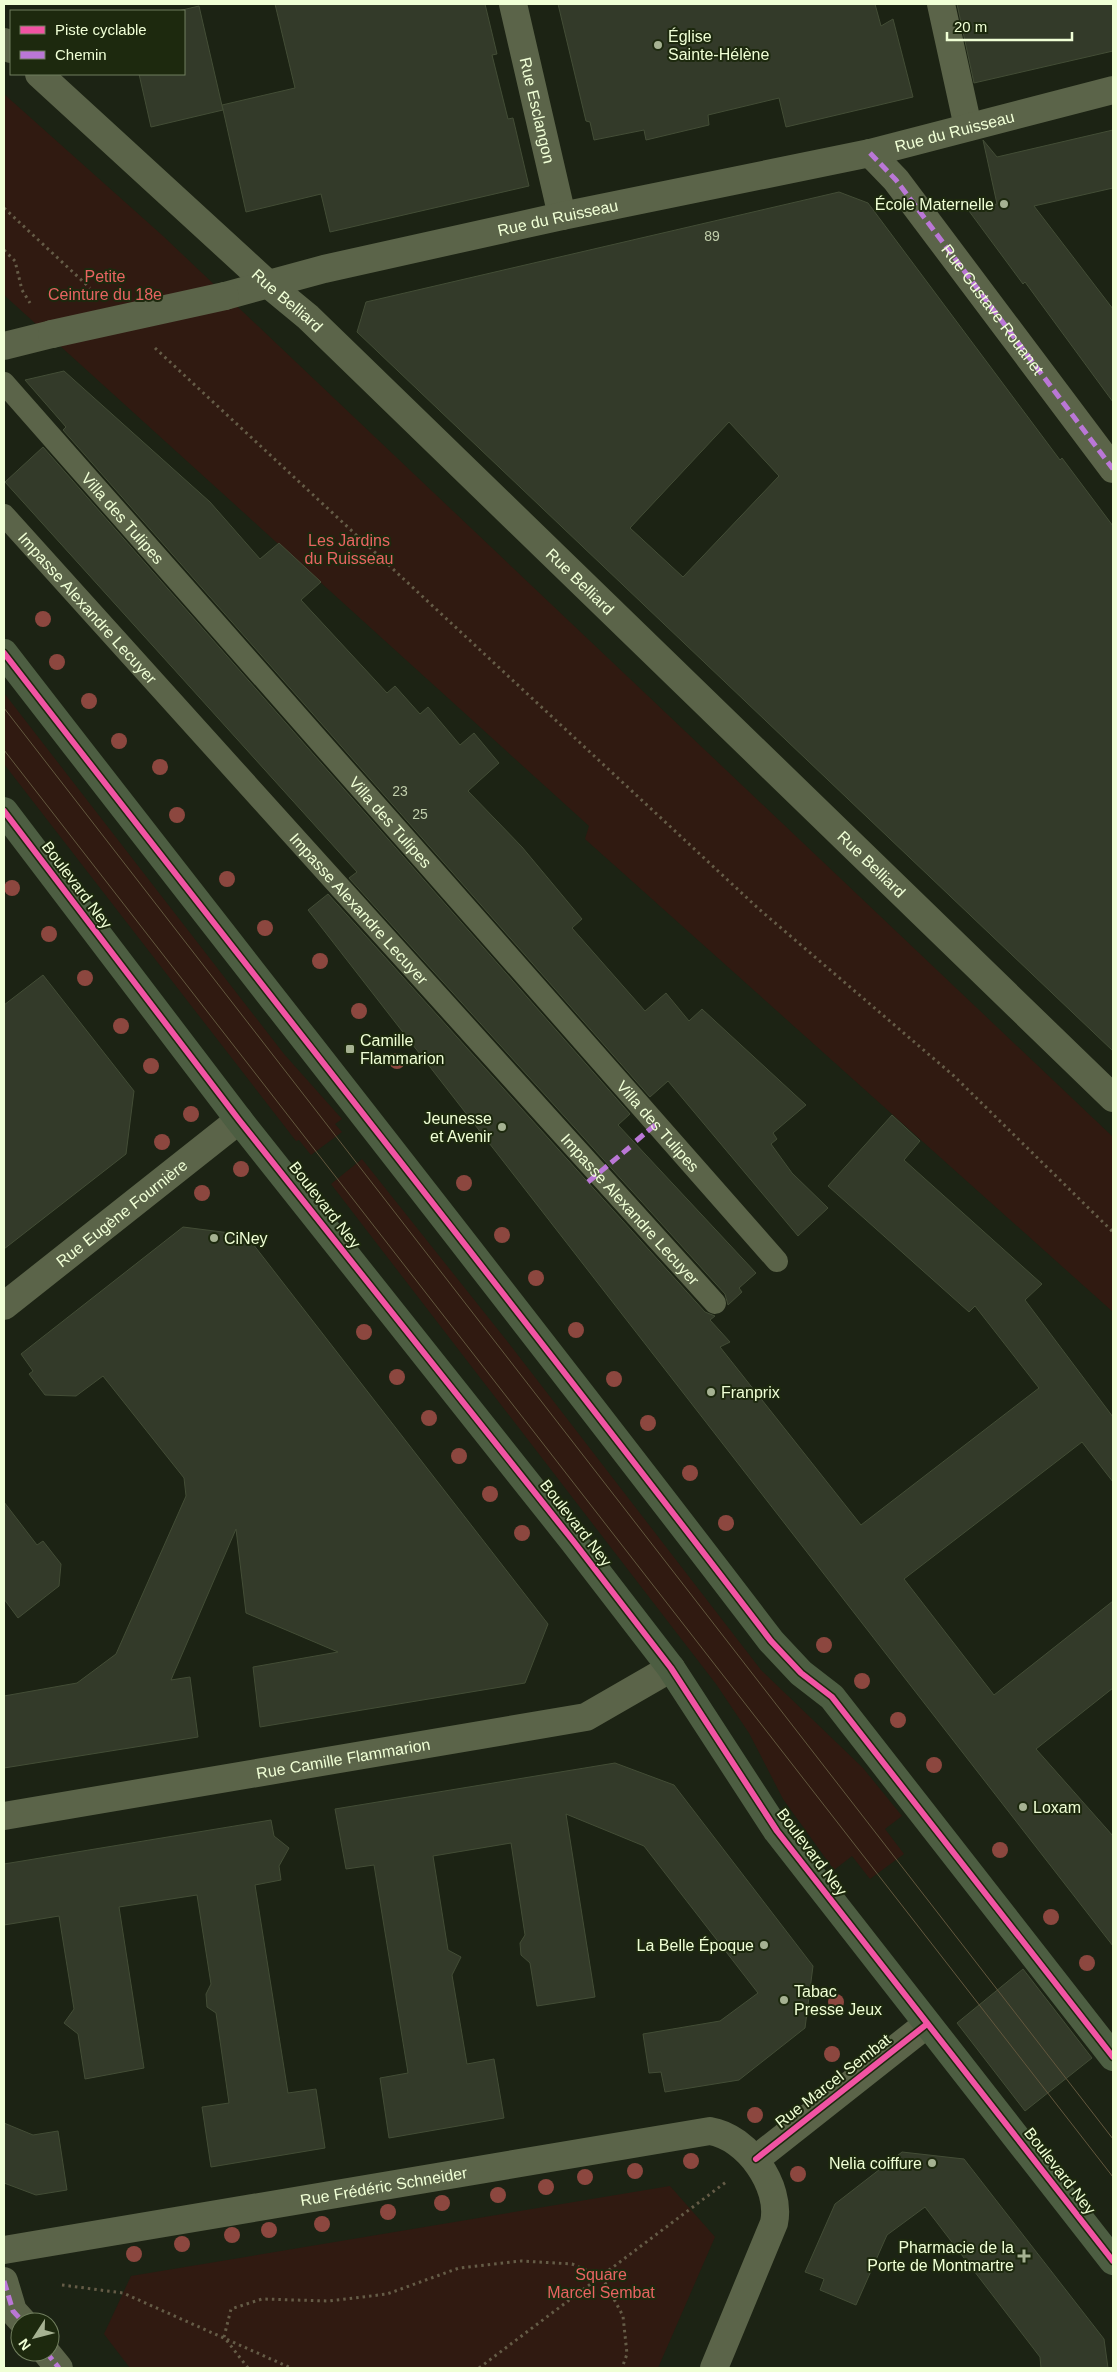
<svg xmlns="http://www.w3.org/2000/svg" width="1117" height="2372" viewBox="0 0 1117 2372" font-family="Arial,sans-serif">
	<rect width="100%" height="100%" fill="#1c2314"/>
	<g fill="#301a11">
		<path d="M4 94 163 236 1113 1137V1312L585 839 589 826 4 295Z"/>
		<path d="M4 693 284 1054 342 1119 335 1124 342 1132 311 1155 299 1140 296 1141 4 764Z"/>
		<path d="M362 1159 507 1341 761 1670 863 1768 902 1816 885 1829 904 1854 870 1879 852 1856 834 1870 783 1799 749 1733 716 1684 331 1184Z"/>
		<path d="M670 2186 715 2237 658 2368H130L104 2334 131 2276Z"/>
	</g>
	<g fill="#333a29" stroke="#434d36" fill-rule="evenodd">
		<path d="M275 4H485L497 54 492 55 508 119 513 118 529 186 330 232 321 194 246 212 222 105 295 88Z"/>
		<path d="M558 4H875L881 26 893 19 913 97 786 127 779 98 708 115 709 125 646 140 644 130 594 140 590 122 586 121Z"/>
		<path d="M957 4H1113V51L974 83Z"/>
		<path d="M199 6 223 110 151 127 139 74H184V11H178Z"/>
		<path d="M1113 130V188L1034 206 1113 309V402L1025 282 1023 284 969 211 997 204 983 140 997 157Z"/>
		<path d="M839 192 868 203 1060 460 1062 458 1113 526V1051L357 332 366 302ZM729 422 779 476 683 577 630 528Z"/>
		<path d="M64 371 210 502 260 559 279 543 321 582 301 600 387 693 395 686 420 714 428 707 460 745 474 733 499 763 468 791 522 847 582 919 572 928 645 1011 666 993 689 1021 702 1009 806 1105 773 1133 777 1139 771 1144 792 1173 828 1208 798 1236 668 1081 650 1097 63 430 66 427 25 380Z"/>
		<path d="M43 447 630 1114 618 1125 756 1273 739 1288 742 1292 728 1305 725 1294 349 878 357 872 5 482Z"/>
		<path d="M328 894 705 1312 715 1316 710 1320 730 1342 720 1347 861 1525 1039 1388 975 1306 969 1312 828 1186 892 1115 920 1141 904 1160 1042 1284 1025 1300 1113 1417V1482L1082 1442 904 1579 994 1695 1113 1601V1688L1036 1749 1113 1836V1946L308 910Z"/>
		<path d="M43 975 134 1091 126 1154 4 1249V1005Z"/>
		<path d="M183 1227 246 1235 548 1624 525 1683 260 1727 253 1667 338 1652 246 1613 236 1529 171 1680 190 1677 198 1737 4 1768V1696L77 1683 116 1654 186 1496 184 1478 103 1376 76 1396 45 1395 29 1374 33 1371 21 1354Z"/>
		<path d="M4 1502 37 1545 43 1541 61 1564 59 1586 18 1618 4 1599Z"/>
		<path d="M615 1763 674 1785 813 1966 805 2028 739 2080 665 2092 661 2072 649 2073 643 2034 720 2021 758 1993 644 1846 566 1814 595 1997 537 2006 530 1963 521 1955 520 1943 525 1935 511 1843 433 1856 448 1950 461 1957 452 1975 467 2064 494 2059 504 2118 389 2138 380 2078 408 2073 374 1865 346 1869 335 1809Z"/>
		<path d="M271 1820 274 1836 289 1848 279 1866 281 1880 255 1885 288 2093 316 2089 325 2148 211 2167 202 2107 229 2103 216 2013 207 2007 206 1994 211 1984 197 1895 119 1907 144 2068 85 2079 78 2034 64 2023 74 2009 59 1916 4 1925V1864Z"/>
		<path d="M1023 1969 1092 2058 1025 2111 957 2023Z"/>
		<path d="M4 2123 33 2135 58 2131 67 2190 36 2195 4 2183Z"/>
		<path d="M902 2152 964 2159 1104 2339 1108 2368H1041L1040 2357 925 2207 887 2235 856 2305 820 2290 824 2279 805 2272 835 2204Z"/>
	</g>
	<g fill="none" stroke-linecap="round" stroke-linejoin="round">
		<g stroke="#655c47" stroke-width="3" stroke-dasharray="2.5 4" stroke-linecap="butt">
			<path d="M4 208 90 288"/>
			<path d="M4 250 15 261 22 290 30 303"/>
			<path d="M155 348 760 910 954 1076 1113 1232"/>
			<path d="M62 2285 123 2293 291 2368"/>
			<path d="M248 2368 224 2337 231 2309 262 2299 329 2301 387 2294 459 2268 521 2261 572 2264 602 2277 623 2316 627 2354 622 2368"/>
			<path d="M479 2368 726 2182"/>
		</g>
		<g stroke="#5b6449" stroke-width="22">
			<path id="s1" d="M4 383 777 1261"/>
			<path id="s2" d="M4 515 715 1303"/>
		</g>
		<g stroke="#5b6449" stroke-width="28">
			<path d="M870 153 896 180 1113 469"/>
			<path d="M4 2281 13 2311 23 2322"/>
			<path d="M46 2352 59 2368"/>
		</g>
		<g stroke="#5b6449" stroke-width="28">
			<path id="s3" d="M513 4 562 216"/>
			<path d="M941 4 968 127"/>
			<path d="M4 42 11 49"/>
			<path id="s4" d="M39 74 268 284 308 317 1113 1098"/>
			<path id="s5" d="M225 296 324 269 562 216 870 153 1113 90"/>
			<path d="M4 346 52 334"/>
			<path id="s6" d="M4 1306 239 1120"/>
			<path id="s7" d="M4 1816 586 1717 671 1668"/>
			<path d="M756 2159 927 2024"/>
			<path id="s8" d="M4 2250 710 2131C747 2137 782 2186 774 2223L714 2368"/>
		</g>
		<g stroke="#4d5e42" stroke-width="28">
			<path d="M4 653C259 983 518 1309 771 1641L801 1673 832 1697 1113 2057"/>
			<path d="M4 811 239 1120 574 1542 671 1668 777 1831 1113 2261"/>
		</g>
		<g stroke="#63583e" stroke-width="1">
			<path d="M4 708 1113 2139"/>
			<path d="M4 750 1113 2177"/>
		</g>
		<path stroke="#5b6449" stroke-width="28" d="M52 334 225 296"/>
		<g stroke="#ba77d6" stroke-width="5" stroke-dasharray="10 5" stroke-linecap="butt">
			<path id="s9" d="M870 153 896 180 1113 469"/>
			<path d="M636 1141 656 1124"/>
			<path d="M588 1182 630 1147"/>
			<path d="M4 2281 13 2311 23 2322"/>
			<path d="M46 2352 59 2368"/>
		</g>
		<defs>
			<g id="cycleway">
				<path d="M4 653C259 983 518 1309 771 1641L801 1673 832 1697 1113 2057"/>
				<path d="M4 811 239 1120 574 1542 671 1668 777 1831 1113 2261"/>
				<path d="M756 2159 927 2024"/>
			</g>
		</defs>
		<use href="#cycleway" stroke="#1d290e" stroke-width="9"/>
		<use href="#cycleway" stroke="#f153a3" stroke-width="6"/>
	</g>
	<g fill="#8c473f">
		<circle cx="43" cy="619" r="8"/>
		<circle cx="57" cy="662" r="8"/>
		<circle cx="89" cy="701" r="8"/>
		<circle cx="119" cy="741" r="8"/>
		<circle cx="160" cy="767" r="8"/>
		<circle cx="177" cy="815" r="8"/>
		<circle cx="227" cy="879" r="8"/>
		<circle cx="12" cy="888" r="8"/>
		<circle cx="265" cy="928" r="8"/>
		<circle cx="49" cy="934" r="8"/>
		<circle cx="320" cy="961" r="8"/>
		<circle cx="85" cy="978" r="8"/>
		<circle cx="359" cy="1011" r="8"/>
		<circle cx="121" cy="1026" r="8"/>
		<circle cx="397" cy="1061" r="8"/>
		<circle cx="151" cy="1066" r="8"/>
		<circle cx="191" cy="1114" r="8"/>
		<circle cx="162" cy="1142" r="8"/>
		<circle cx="241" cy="1169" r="8"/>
		<circle cx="464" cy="1183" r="8"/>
		<circle cx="202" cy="1193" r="8"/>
		<circle cx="502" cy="1235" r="8"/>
		<circle cx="536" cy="1278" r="8"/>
		<circle cx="576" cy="1330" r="8"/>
		<circle cx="364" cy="1332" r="8"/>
		<circle cx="397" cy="1377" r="8"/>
		<circle cx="614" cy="1379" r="8"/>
		<circle cx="429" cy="1418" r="8"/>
		<circle cx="648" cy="1423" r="8"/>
		<circle cx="459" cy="1456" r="8"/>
		<circle cx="690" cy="1473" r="8"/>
		<circle cx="490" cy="1494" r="8"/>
		<circle cx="726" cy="1523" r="8"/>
		<circle cx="522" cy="1533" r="8"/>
		<circle cx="824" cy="1645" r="8"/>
		<circle cx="862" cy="1681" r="8"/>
		<circle cx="898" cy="1720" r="8"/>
		<circle cx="934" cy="1765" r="8"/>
		<circle cx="1000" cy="1850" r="8"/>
		<circle cx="1051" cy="1917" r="8"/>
		<circle cx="1087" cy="1963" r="8"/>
		<circle cx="836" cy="2002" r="8"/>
		<circle cx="832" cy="2054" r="8"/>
		<circle cx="755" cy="2115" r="8"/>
		<circle cx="691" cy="2161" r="8"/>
		<circle cx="635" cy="2171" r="8"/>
		<circle cx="798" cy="2174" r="8"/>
		<circle cx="585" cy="2177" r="8"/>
		<circle cx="546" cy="2187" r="8"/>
		<circle cx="498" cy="2195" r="8"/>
		<circle cx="442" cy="2203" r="8"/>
		<circle cx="388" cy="2212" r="8"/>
		<circle cx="322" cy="2224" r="8"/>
		<circle cx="269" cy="2230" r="8"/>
		<circle cx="232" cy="2235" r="8"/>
		<circle cx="182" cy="2244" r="8"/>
		<circle cx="134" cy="2254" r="8"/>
	</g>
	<g fill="#a6b292" stroke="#1d290e" stroke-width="2">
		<circle cx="658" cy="45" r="5"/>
		<circle cx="1004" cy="204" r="5"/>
		<rect x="345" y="1044" width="10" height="10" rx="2.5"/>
		<circle cx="502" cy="1127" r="5"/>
		<circle cx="214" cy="1238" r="5"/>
		<circle cx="711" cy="1392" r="5"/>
		<circle cx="1023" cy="1807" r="5"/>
		<circle cx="764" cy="1945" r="5"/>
		<circle cx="784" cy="2000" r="5"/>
		<circle cx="932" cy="2163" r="5"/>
		<path d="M1021.5 2248.5h5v5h5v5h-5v5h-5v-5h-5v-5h5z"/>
	</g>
	<g text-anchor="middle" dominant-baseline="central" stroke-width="4" stroke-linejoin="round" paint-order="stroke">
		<g font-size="14" fill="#c1ceab">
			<text x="712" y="236">89</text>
			<text x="400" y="791">23</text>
			<text x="420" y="814">25</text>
		</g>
		<g font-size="16" fill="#f0ffd6" stroke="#1d290e" text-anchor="start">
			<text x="668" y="36">Église<tspan x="668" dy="18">Sainte-Hélène</tspan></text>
			<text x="994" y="204" text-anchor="end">École Maternelle</text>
			<text x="360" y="1040">Camille<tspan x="360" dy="18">Flammarion</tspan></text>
			<text x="492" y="1118" text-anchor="end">Jeunesse<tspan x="492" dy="18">et Avenir</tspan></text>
			<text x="224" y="1238">CiNey</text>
			<text x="721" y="1392">Franprix</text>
			<text x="1033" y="1807">Loxam</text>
			<text x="754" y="1945" text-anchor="end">La Belle Époque</text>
			<text x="794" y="1991">Tabac<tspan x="794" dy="18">Presse Jeux</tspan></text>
			<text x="922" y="2163" text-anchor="end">Nelia coiffure</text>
			<text x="1014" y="2247" text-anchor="end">Pharmacie de la<tspan x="1014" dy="18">Porte de Montmartre</tspan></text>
		</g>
		<g font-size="16" fill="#f0ffd6" stroke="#1d290e">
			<text stroke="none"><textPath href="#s3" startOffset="109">Rue Esclangon</textPath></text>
			<text stroke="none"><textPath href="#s5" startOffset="748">Rue du Ruisseau</textPath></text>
			<text stroke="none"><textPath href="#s5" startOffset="342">Rue du Ruisseau</textPath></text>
			<text stroke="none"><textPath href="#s4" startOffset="336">Rue Belliard</textPath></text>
			<text stroke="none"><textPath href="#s9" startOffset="199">Rue Gustave Rouanet</textPath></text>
			<text stroke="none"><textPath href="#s1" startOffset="180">Villa des Tulipes</textPath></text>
			<text stroke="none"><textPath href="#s4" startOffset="742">Rue Belliard</textPath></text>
			<text stroke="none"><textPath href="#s2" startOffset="125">Impasse Alexandre Lecuyer</textPath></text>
			<text stroke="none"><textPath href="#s1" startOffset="585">Villa des Tulipes</textPath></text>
			<text stroke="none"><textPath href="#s4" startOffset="1148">Rue Belliard</textPath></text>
			<text transform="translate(77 885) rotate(53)">Boulevard Ney</text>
			<text stroke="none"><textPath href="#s2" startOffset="530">Impasse Alexandre Lecuyer</textPath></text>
			<text stroke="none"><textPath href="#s1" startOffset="990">Villa des Tulipes</textPath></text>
			<text transform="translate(325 1205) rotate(52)">Boulevard Ney</text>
			<text stroke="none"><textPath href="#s2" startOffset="935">Impasse Alexandre Lecuyer</textPath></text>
			<text stroke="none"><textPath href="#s6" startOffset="150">Rue Eugène Fournière</textPath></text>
			<text transform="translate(576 1523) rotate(52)">Boulevard Ney</text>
			<text stroke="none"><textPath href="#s7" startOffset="344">Rue Camille Flammarion</textPath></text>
			<text transform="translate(812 1852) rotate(53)">Boulevard Ney</text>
			<text transform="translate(833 2081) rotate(-38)">Rue Marcel Sembat</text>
			<text transform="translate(1060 2171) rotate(52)">Boulevard Ney</text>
			<text stroke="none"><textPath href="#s8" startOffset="385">Rue Frédéric Schneider</textPath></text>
		</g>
		<g font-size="16" fill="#e86462" stroke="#1d290e">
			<text x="105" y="276">Petite<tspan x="105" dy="18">Ceinture du 18e</tspan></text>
			<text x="349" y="540">Les Jardins<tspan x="349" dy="18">du Ruisseau</tspan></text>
			<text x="601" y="2274">Square<tspan x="601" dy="18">Marcel Sembat</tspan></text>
		</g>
	</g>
	<rect width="1117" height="2372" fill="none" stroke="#f0ffd6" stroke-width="10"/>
	<rect x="10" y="10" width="175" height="65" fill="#1d290e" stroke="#717f5e"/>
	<rect x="20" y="26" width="25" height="8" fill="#f153a3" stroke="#717f5e"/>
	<text x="55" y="35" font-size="15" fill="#f0ffd6">Piste cyclable</text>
	<rect x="20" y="51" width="25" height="8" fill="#ba77d6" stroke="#717f5e"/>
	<text x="55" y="60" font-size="15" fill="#f0ffd6">Chemin</text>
	<g transform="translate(35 2337) rotate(234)"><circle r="24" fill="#1d290e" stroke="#717f5e"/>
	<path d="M0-4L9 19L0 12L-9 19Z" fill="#a6b292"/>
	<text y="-8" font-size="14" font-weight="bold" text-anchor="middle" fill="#f0ffd6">N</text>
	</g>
	<path d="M947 32v8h125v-8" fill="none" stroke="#f0ffd6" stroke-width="2.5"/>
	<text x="954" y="32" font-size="15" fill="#f0ffd6" stroke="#1d290e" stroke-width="4" paint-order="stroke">20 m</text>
</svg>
